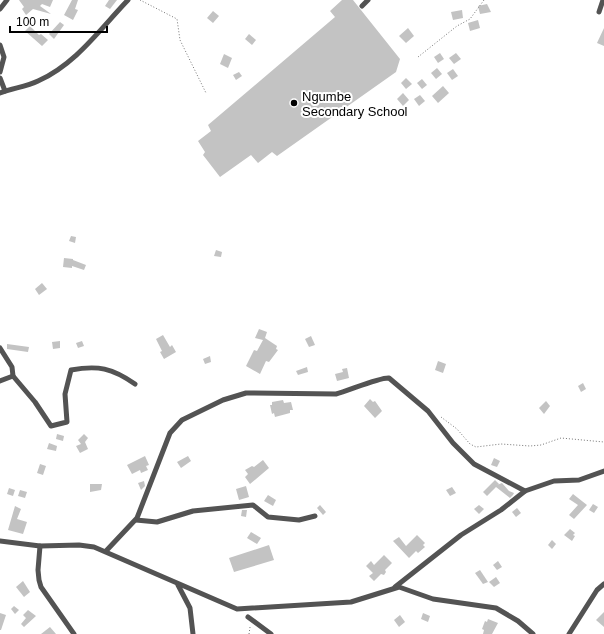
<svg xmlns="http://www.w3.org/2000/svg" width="604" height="634" viewBox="0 0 604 634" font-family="Arial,sans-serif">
	<rect width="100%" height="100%" fill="#fff"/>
	<g fill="#c3c3c3">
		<path d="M19 0H53L50 7 42 4 40 6 51 14 33 9 26 15 22 9 24 7Z"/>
		<path d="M72 0H78L75 9 78 10 73 20 64 15Z"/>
		<path d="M109 0H117L110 9 105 6Z"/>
		<path d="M342 0H353L400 59 396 72 277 156 272 152 258 163 251 155 220 177 203 155 205 152 198 141 211 131 208 125 335 17 330 11Z"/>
		<path d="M487 4 491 12 480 14 478 6Z"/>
		<path d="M462 10 463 18 453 20 451 12Z"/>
		<path d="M213 11 219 16 213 23 207 18Z"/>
		<path d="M478 20 480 28 470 31 468 23Z"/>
		<path d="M60 22 64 25 54 39 49 34Z"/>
		<path d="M30 26 39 35 41 34 48 40 42 46 25 31Z"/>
		<path d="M408 28 414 36 406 43 399 36Z"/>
		<path d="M604 28V46L597 43Z"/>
		<path d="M249 34 256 40 252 45 245 39Z"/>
		<path d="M440 53 444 59 438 63 434 57Z"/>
		<path d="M456 53 461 59 454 64 449 58Z"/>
		<path d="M224 54 232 58 228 68 220 64Z"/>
		<path d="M437 68 442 74 436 79 431 73Z"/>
		<path d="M453 69 458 76 452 80 447 73Z"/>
		<path d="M239 72 242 76 236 80 233 75Z"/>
		<path d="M406 78 412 84 406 89 401 83Z"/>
		<path d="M422 79 427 85 422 89 417 83Z"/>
		<path d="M443 86 449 93 438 103 432 96Z"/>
		<path d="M403 93 409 100 403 106 397 99Z"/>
		<path d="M420 95 425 101 419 106 414 99Z"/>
		<path d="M71 236 76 237 75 243 69 241Z"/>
		<path d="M216 250 222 252 221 257 214 256Z"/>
		<path d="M64 258 73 259V260L86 265 84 270 72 266V268L63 267Z"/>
		<path d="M42 283 47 289 39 295 35 289Z"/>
		<path d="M259 329 267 332 265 338 277 346 276 349 278 350 269 362 266 361 260 374 246 366 254 350 257 351 263 340 255 338Z"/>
		<path d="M163 335 170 347 172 345 176 352 164 359 160 352 162 351 156 339Z"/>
		<path d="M311 336 315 345 309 347 305 339Z"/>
		<path d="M60 341V348L53 349 52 342Z"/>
		<path d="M82 341 84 346 78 348 76 343Z"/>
		<path d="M7 344 29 347 28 352 7 349Z"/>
		<path d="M210 356 211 362 205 364 203 359Z"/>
		<path d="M438 361 446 364 443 373 435 370Z"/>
		<path d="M307 367 308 372 298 375 296 371Z"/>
		<path d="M347 368 349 378 337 381 335 374 343 372 342 369Z"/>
		<path d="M583 383 586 389 581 392 578 386Z"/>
		<path d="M370 399 373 402 375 401 382 411 375 418 364 406Z"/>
		<path d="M283 400 284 403 291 402 293 410H290V413L275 417 274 413 272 414 270 405H272V402Z"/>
		<path d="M546 401 550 406 544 414 539 408Z"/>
		<path d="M57 434 64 436 63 441 56 439Z"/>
		<path d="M84 434 88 438 85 442 88 449 80 453 76 446 81 444 78 440Z"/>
		<path d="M49 443 57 446 56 451 47 449Z"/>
		<path d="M145 456 149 465 146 466 148 470 141 473 140 470 132 474 127 465Z"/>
		<path d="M188 456 191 461 181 468 177 462Z"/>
		<path d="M494 458 500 461 497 467 491 465Z"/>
		<path d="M263 460 269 468 250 484 245 477 248 474 245 470 252 466 254 467Z"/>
		<path d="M40 464 46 466 43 475 37 473Z"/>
		<path d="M495 480 499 484 497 485 502 483 509 491 514 493 513 495 510 498 496 487 487 496 483 492Z"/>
		<path d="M144 481 145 486 141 490 138 483Z"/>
		<path d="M90 484H102L101 490 90 492Z"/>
		<path d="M246 486 249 497 239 500 236 489Z"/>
		<path d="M452 487 456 493 450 496 446 490Z"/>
		<path d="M9 488 15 490 13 496 7 494Z"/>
		<path d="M20 490 27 492 25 498 18 496Z"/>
		<path d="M573 494 587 505 574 519 569 515 578 505 569 499Z"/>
		<path d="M268 495 276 500 273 506 264 501Z"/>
		<path d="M593 504 598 507 594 513 589 510Z"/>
		<path d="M320 505 326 512 323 515 317 508Z"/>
		<path d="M479 505 484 509 479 514 474 509Z"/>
		<path d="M15 506 21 509 17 519 27 522 23 534 8 530Z"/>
		<path d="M517 508 521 513 516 517 512 512Z"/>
		<path d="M242 510H247L246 517 241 516Z"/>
		<path d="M570 529 575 533 573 535 575 536 572 541 564 535Z"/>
		<path d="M251 532 261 538 257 544 247 538Z"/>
		<path d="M417 535 425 543 423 545 425 547 418 553 416 551 409 558 393 541 399 537 406 546Z"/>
		<path d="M552 540 556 544 552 549 548 545Z"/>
		<path d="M269 545 274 560 234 572 229 558Z"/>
		<path d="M384 555 392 563 385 570 386 572 384 575 381 574 374 581 369 576 373 573 366 566 371 561 374 565Z"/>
		<path d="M498 561 502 567 497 570 493 565Z"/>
		<path d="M480 570 488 582 483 584 475 573Z"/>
		<path d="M496 577 500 583 494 587 489 582Z"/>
		<path d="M23 581 30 592 24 597 16 587Z"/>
		<path d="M14 606 19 610 15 614 11 609Z"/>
		<path d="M28 610 36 616 24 627 21 624 26 618 23 615Z"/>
		<path d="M604 612V627L596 620Z"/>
		<path d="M0 613 6 615 1 630H0Z"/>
		<path d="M423 613 430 616 428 622 421 619Z"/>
		<path d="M400 615 405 622 399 627 394 620Z"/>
		<path d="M488 619 498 623 492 634H483L484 630 482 629 485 621 487 622Z"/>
		<path d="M50 627 56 634H41Z"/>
	</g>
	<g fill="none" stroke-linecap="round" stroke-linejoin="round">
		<g stroke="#757575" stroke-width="1" stroke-dasharray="1 2" stroke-linecap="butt">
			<path d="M140 0 177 19 180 40 206 93"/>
			<path d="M418 57 457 26 470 19 484 0"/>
			<path d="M441 417 457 429 470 444 476 447 501 444 530 446 541 445 561 438 604 442"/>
			<path d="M249 634 250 627"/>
		</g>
		<g stroke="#535353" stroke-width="5">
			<path d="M362 6 368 0"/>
			<path d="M0 9 7 0"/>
			<path d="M599 12 603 0"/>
			<path d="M0 45 4 57 0 72"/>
			<path d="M0 78 5 91"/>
			<path d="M0 93C12 88 26 87 38 81 76 64 100 29 128 0"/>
			<path d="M0 348 12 367 13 376 35 402 51 426 67 422 65 394 71 370C98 365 112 368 135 384"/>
			<path d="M0 381 13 376"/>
			<path d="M136 520 157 522 193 511 253 505 268 517 299 520 315 516"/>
			<path d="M0 541 40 546 79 545 94 547 237 609 351 602 399 587 433 599 496 608 518 621 533 634"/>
			<path d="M40 546 38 570 39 580 41 587 74 634"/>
			<path d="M106 551 137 518 170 433 182 420 223 400 246 393 336 394C348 391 380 377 389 378L428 411 453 443 474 464 525 491"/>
			<path d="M178 585 190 608 193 634"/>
			<path d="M395 587 461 535 501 510 525 491 554 481 579 480 604 471"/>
			<path d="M248 617 271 634"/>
			<path d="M569 634 597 590 604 584"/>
		</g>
	</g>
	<circle fill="#000" stroke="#fff" stroke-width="1.5" cx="294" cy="103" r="4"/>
	<g text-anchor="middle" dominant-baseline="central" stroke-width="4" stroke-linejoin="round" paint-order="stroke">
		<g font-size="13" fill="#000" stroke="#fff" text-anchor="start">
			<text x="302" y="96">Ngumbe<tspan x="302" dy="15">Secondary School</tspan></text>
		</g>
	</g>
	<path d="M10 26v6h97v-6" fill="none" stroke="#000000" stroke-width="2"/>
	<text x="16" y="26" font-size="12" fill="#000000" stroke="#ffffff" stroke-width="3" paint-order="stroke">100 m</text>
</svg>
